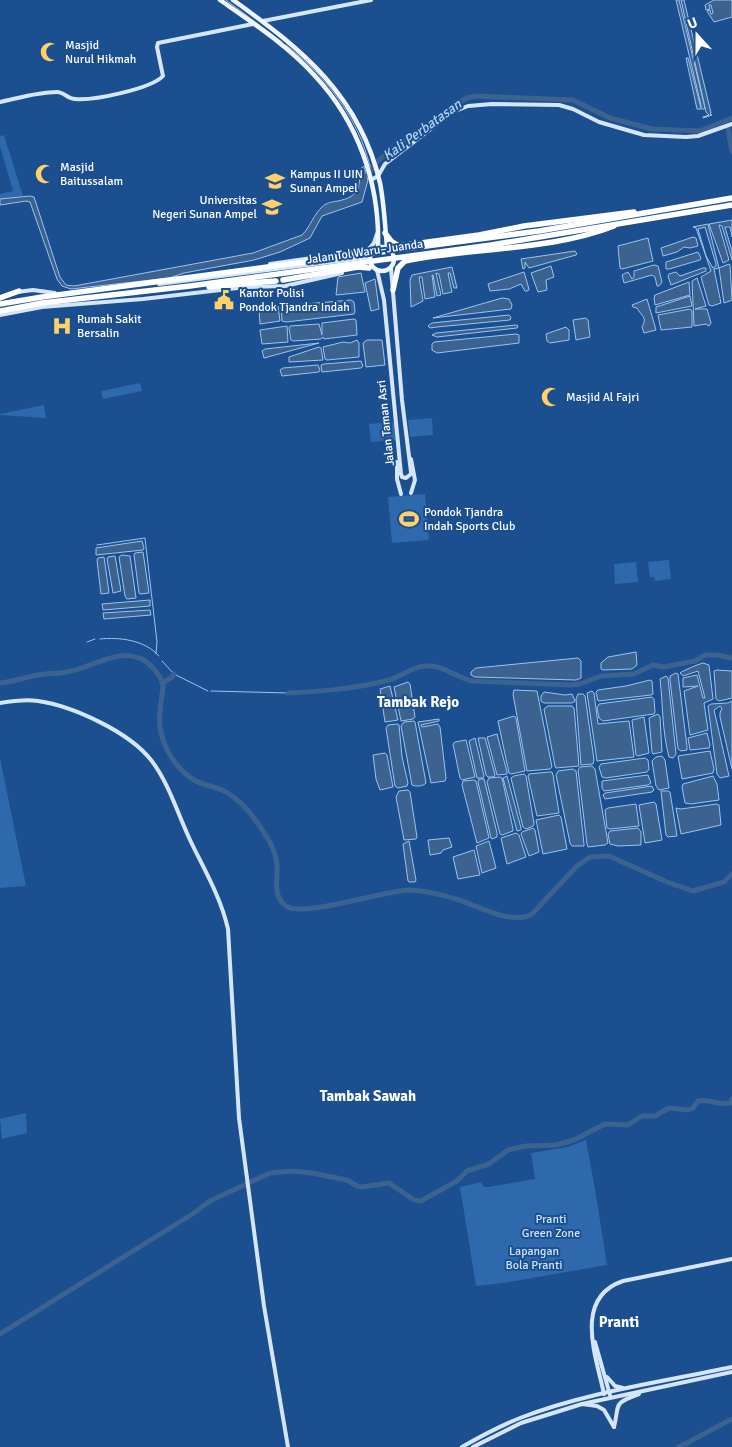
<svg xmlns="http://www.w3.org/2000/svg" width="732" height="1447" viewBox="0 0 732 1447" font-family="Signika,sans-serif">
	<rect width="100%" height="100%" fill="#1b4f8f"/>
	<g fill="#2e69ad">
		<path d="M4 135 23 196 0 199V194L13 191 0 146V136Z"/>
		<path d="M140 383 142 391 103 399 101 391Z"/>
		<path d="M44 405 46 418 0 415V414Z"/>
		<path d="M432 418 433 435 410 437 408 420Z"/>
		<path d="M394 422 396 440 371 442 369 424Z"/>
		<path d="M425 494 429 540 392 543 388 497Z"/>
		<path d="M669 560 671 579 655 581 654 577H650L648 562Z"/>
		<path d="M636 562 638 582 615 584 614 564Z"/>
		<path d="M0 758 26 886 0 888Z"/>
		<path d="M26 1113 27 1133 2 1139 0 1119Z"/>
		<path d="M586 1140 595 1189 607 1265 503 1283 476 1286 460 1187 481 1182 484 1187H488L535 1179 531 1153 568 1147Z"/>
	</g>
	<g fill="#3c6290" stroke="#9cc4f0" fill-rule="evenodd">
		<path d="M676 0H679L705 108 704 109H697L686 58H688L701 108V105Z"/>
		<path d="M681 0H684L711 113 710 114 712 115 703 118V117L709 115 706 112Z"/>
		<path d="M714 0H732V17L714 22 707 11 710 10 711 14 713 13 711 5H709L710 9 706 10 705 5Z"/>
		<path d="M364 166 368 180 362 202 322 216 310 238 280 252 254 260 184 273 169 278 71 289 62 286 57 279 30 202 26 201 0 205V199L30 196 34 197 60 277 66 285 74 286 253 253 302 235C311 226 313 215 323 206 328 202 333 202 338 201 358 197 361 188 359 170Z"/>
		<path d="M732 220V237L730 227H725L732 251V260L722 226 719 225 729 260 723 263 709 224Z"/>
		<path d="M708 224 719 268 729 264 730 265 732 300 724 303 719 268 714 269 721 303 712 306 709 305 701 277 711 271 696 228 693 227ZM705 227 716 264V266L713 268 706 256 698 229Z"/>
		<path d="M693 237 696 238 698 246 690 248 684 247 677 252 663 256 661 248Z"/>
		<path d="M648 238 653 261 622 269 620 268 618 246Z"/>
		<path d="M575 251 577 254 576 255 529 268 525 262V268L523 269 521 259Z"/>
		<path d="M698 252 701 258 700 260 669 269H666V262Z"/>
		<path d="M654 265 658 266 662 282 659 286H657L655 277 652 275 624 283 622 275 628 272 632 279 634 277V271Z"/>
		<path d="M551 266 554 277 546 280 547 290 538 292 531 273Z"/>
		<path d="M452 267 457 288H454L450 273H448L452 292 443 294 439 274 436 273 441 295 437 296 433 275H432L435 297 425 299 422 277H419L423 301 411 307 410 280 412 275Z"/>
		<path d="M703 268H706V271L671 285 668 276 669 274 676 272 680 276Z"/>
		<path d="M524 272 529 289 528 291H525L521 284 509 289 490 291 488 284Z"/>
		<path d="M361 273 365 292 336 295 338 277Z"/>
		<path d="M697 278 706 306 695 309H707L711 323 709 326 706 324 694 326 692 281Z"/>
		<path d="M375 279 379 309 371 311 365 283Z"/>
		<path d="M689 282 690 295 655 305 654 298 655 295Z"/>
		<path d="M690 296 692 306 656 313V307Z"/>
		<path d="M502 298 509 299 512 305 511 309 433 318Z"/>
		<path d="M647 299 656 330 644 333 642 327C648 317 641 316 637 308L633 307 632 305Z"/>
		<path d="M351 300 354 302 355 312 354 314 286 322 282 321 281 307 282 306Z"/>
		<path d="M278 306 280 321 260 324 259 309Z"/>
		<path d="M690 309 692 311V327L661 330 658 315Z"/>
		<path d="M509 315 511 317 510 320 437 327 430 328 428 326 432 323Z"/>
		<path d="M586 318 588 320 590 337 576 340 573 320Z"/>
		<path d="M354 319 356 320 357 335 324 339 323 337 321 339 293 341 291 340 289 328 290 326 319 324 322 335V323Z"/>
		<path d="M516 325 518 326 517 328 437 337 432 335 436 333Z"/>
		<path d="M287 326 288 342 262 344 260 330Z"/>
		<path d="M566 327 569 330V340L550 343 547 341 546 334Z"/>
		<path d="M516 334 519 335V343L437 353 432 350V344L434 342Z"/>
		<path d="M357 340 359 343V357L327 360 325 359 323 347 343 342 350 343Z"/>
		<path d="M367 340H382L385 365 366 367 363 343Z"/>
		<path d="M319 343 264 358 262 351 265 349Z"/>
		<path d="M319 347 321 348 323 360 289 362V357Z"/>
		<path d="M361 361 363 366 361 368 322 372 321 365 324 364Z"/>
		<path d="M318 365 320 370 319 372 282 376 280 370 283 368Z"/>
		<path d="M142 541 144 548 143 550 96 555V548Z"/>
		<path d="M143 552 149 593 140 594 139 593 134 555 135 553Z"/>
		<path d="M122 555 130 556 136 598 127 599 125 596 119 557Z"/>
		<path d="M115 556 121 591 113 593 107 559 108 557Z"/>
		<path d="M104 557 109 593 101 594 97 560 98 558Z"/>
		<path d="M150 600V606L103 610 102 604Z"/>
		<path d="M150 610 151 615 104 619 103 613Z"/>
		<path d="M636 652 637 665 632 669 603 670 601 669V663L608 657Z"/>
		<path d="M578 658 581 661V678L576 680 475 677 471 675V672L476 668Z"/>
		<path d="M703 663 709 665 713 699 704 703 708 730 690 735 684 691 698 686 683 687V678L697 675 703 698H705L698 671 683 676 680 673C682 671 699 664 703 663Z"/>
		<path d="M717 670 732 671V698L719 701 716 699 714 671Z"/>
		<path d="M676 673 678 674 687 747V750L681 751 678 749 670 680V676Z"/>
		<path d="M666 676 668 678 676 754 673 758 669 757C662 731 663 705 660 679Z"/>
		<path d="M650 680 652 681 653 694 651 695 598 701 596 692 598 690 626 686Z"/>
		<path d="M408 682 410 684 415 717 413 719 401 721 394 687Z"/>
		<path d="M390 686 398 720 385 722 380 689Z"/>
		<path d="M514 690 537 691 552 767 550 769 527 771 513 694Z"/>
		<path d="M592 691 594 693 598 724 629 721 634 757 597 761 587 693Z"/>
		<path d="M544 692 565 695 572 694 575 701 572 703H544L541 701V696Z"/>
		<path d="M578 694H583L585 696 594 760 593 764 581 765 576 699Z"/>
		<path d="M652 697 654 699 655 712 654 714 603 721 599 718 597 708 599 704Z"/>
		<path d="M732 701V769L720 717V713L722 708 720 706 714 710 729 776 720 778 717 774 708 706 711 704 728 703Z"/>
		<path d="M548 706H572L574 708 579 766 556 768 555 766 544 709Z"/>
		<path d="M658 714 660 717 662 752 653 754 652 752 649 718Z"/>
		<path d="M514 716 516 718 525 771 511 774 509 773 498 721Z"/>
		<path d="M644 717 649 753 638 756 636 755 632 720Z"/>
		<path d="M439 719V721L421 725 422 727 438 724 440 727 446 778 445 781 431 783 418 722Z"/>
		<path d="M414 721 415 722 426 783C424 786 416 787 412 785L401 726 404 722Z"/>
		<path d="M397 724 399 725 402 757 408 783 407 786 398 788 395 786 386 728 388 725Z"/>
		<path d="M707 733 710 745 709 748 690 750 688 738Z"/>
		<path d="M497 734 507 772V774L497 775 487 737Z"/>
		<path d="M475 738 484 776 483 778H477L469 741Z"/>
		<path d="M478 738H485L495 775 494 777H488L486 775Z"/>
		<path d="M466 740 475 777 462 780 460 778 453 744 455 742Z"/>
		<path d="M710 751 714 769 713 773 682 779 678 756Z"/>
		<path d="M385 753 387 755 393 787 380 790 376 779 373 755Z"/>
		<path d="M662 756 665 760 669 788 659 790 656 786 652 761 656 757Z"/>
		<path d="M645 758 648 760 649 769 647 772 606 778 602 777 599 767 601 764Z"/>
		<path d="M592 766 595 769 608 843 605 845 588 847 587 844 578 770 580 767Z"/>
		<path d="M573 769 576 771 584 844V846H572L570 843 556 775 558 771Z"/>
		<path d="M549 772H552L553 775 559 813 537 816 528 776 529 774Z"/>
		<path d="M524 774 526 776 534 824 533 826 526 829 523 827 511 778 514 776Z"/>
		<path d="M648 775 651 783 648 785 604 791 602 788V781Z"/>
		<path d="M507 776 521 828V830L517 831 503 778Z"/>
		<path d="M713 776 717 784 719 800 691 804 685 803 682 787 683 784Z"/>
		<path d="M500 777 502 778 513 829V831L502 835 500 834 487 782 489 778Z"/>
		<path d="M479 779H484L497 833V837L492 839 491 838 478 782Z"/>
		<path d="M474 780 476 781 489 838 477 843 462 785 463 781Z"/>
		<path d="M652 786 654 790 652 792 605 799 603 795 605 793Z"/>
		<path d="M408 790 410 792 417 837 416 839 404 840 396 797 399 791Z"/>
		<path d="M661 791H668L670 792 677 836 668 837 666 835Z"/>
		<path d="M654 802 656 804 662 840 645 843 639 805Z"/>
		<path d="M636 804 639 826 610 829 607 828 605 810 608 808Z"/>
		<path d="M717 804 719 805 721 825 681 834 676 808 681 809Z"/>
		<path d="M559 815 561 817 567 849 543 854 536 820Z"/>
		<path d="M533 828 535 830 539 852 529 856 521 834 522 832Z"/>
		<path d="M638 828 641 832V845L618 846 610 844 608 834 610 831Z"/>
		<path d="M516 833 519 835 526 857 507 864 501 838Z"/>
		<path d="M449 838 452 847 443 850 441 853 430 855 428 840Z"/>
		<path d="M409 841 416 880 415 882H409L408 881 403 844Z"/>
		<path d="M489 841 496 868 482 873 476 846Z"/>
		<path d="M474 850 480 875 458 879 453 857Z"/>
	</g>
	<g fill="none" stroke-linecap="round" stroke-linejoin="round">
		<g stroke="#9cc4f0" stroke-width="1">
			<path d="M226 0 282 42"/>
			<path d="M286 45C318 70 345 102 361 139 365 149 368 159 371 169"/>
			<path d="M97 545 145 538 157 642 156 654"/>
			<path d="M100 639C120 637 145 640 159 656"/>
			<path d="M87 642 95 639"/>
			<path d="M162 661 174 674 208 691"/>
			<path d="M211 691 288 693"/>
		</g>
		<g stroke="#3c6290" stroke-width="5">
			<path d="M728 128 732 152"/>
			<path d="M368 175 377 162 387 153 460 102 467 98 476 96 573 100 610 118 652 129 700 131 732 118"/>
			<path d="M0 683C13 682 25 677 38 675 50 673 61 674 72 671 100 664 130 641 154 669 158 674 162 679 163 686 162 699 158 714 160 727 163 748 176 769 194 780 202 785 213 786 222 790 242 799 257 821 268 839 272 845 276 856 277 864 278 877 272 897 286 906 301 918 384 891 408 890 423 890 442 895 456 899 477 905 511 926 532 914L577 866 590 857 609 856 667 882 693 891 724 882 732 874"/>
			<path d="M162 683 171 678 174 674"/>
			<path d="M288 693C323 691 355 689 389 680 400 677 414 666 425 666 442 664 457 678 472 681L570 685 580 684 601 676 634 674 653 665 664 667 695 661 705 655H717L732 658"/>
			<path d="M0 1334 194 1213 210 1201 270 1173 292 1171 312 1173 347 1180 357 1186 362 1187 389 1183 414 1200 421 1201 457 1181 467 1171 489 1164 508 1150 526 1146 556 1145 574 1140 605 1124 628 1125 642 1116H655L669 1108 688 1110 693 1108 698 1101C709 1098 719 1106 730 1103L732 1099"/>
			<path d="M679 1447 732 1419"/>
		</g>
		<g stroke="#d6e6fa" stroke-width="4">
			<path d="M263 21 371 0"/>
			<path d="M0 102C19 98 38 92 57 92 64 92 68 99 75 99 92 101 151 89 163 76L157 47 158 43 253 24"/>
			<path d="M371 180 378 176 385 164 453 112 468 106 492 104 559 105 573 109 599 122 644 135 686 137 698 136 732 124"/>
			<path d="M270 264 368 250 374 243 377 234"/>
			<path d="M377 270 384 300 401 474 402 477 406 478 411 474V472L402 400 391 268"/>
			<path d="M159 284 370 257"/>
			<path d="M17 292 33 290 55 293"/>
			<path d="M0 315 42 307 143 299 246 287 285 286 342 273"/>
			<path d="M411 459 415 480 411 493"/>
			<path d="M397 462V479L401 494"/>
			<path d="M0 703C12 701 25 699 38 701 73 706 129 732 151 760 169 783 178 815 191 842 205 871 221 898 228 929L239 1118 264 1306 288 1447"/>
			<path d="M595 1342 610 1395"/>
			<path d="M607 1377 615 1386 623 1388"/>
			<path d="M604 1394C596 1356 573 1298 623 1281L732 1259"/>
			<path d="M582 1404 597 1406 604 1410 614 1427"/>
			<path d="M614 1427C620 1403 612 1404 639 1394"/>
			<path d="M462 1447C481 1436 500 1426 520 1418 587 1392 662 1382 732 1367"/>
			<path d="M473 1447 521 1423 582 1404 732 1372"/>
		</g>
		<g stroke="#f0f6ff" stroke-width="4.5">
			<path d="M220 0C253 23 288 46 315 76 358 122 380 184 378 247"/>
			<path d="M233 0C302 49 360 96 380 183 384 203 385 226 387 247"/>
			<circle cx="382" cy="259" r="12"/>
		</g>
		<g stroke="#fff" stroke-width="5.5">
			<path d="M385 233 391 241 399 246 479 235 524 226 634 212"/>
			<path d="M283 280 358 267 369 268"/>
			<path d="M249 283 276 281"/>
			<path d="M393 290 398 268 405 261C473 247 550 251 614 226"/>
			<path d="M0 298 19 291"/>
		</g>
		<g stroke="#fff" stroke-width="5.5">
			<path d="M209 287 249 283"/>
			<path d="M0 304 42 297 539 231 732 198"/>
			<path d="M0 311 42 303 190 286 491 245 732 205"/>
		</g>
	</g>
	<defs>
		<symbol id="mosque-bare" viewBox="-9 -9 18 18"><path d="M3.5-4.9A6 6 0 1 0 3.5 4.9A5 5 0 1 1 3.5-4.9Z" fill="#ffd166" stroke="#1b4f8f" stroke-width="2.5" paint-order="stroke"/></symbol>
		<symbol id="university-bare" viewBox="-9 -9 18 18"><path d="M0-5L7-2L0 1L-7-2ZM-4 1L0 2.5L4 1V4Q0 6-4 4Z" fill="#ffd166" stroke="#1b4f8f" stroke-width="2.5" paint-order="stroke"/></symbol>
		<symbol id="civic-bare" viewBox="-9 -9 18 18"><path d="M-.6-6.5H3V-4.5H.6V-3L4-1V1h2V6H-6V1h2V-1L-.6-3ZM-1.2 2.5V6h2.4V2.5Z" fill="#ffd166" stroke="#1b4f8f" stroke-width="2.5" paint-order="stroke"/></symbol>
		<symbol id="hospital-bare" viewBox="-9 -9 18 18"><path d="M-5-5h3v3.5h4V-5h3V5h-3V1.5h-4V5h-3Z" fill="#ffd166" stroke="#1b4f8f" stroke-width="2.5" paint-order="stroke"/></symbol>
		<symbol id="stadium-bare" viewBox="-9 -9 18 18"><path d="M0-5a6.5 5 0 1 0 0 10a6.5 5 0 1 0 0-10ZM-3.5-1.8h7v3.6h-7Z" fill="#ffd166" stroke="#1b4f8f" stroke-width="2.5" paint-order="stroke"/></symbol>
	</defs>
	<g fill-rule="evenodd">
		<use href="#mosque-bare" x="36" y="38" width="28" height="28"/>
		<use href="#mosque-bare" x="31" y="160" width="28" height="28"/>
		<use href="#university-bare" x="261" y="167" width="28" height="28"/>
		<use href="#university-bare" x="258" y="193" width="28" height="28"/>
		<use href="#civic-bare" x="210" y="286" width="28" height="28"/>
		<use href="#hospital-bare" x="48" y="312" width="28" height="28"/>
		<use href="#mosque-bare" x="537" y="383" width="28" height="28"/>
		<use href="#stadium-bare" x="395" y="505" width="28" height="28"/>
	</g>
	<g text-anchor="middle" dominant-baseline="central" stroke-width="4" stroke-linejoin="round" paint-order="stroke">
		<g font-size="12" fill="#fff" stroke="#1b4f8f" text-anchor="start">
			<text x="65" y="45">Masjid<tspan x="65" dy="14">Nurul Hikmah</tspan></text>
			<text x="60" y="167">Masjid<tspan x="60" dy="14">Baitussalam</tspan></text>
			<text x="290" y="174">Kampus II UIN<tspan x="290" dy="14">Sunan Ampel</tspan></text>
			<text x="257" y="200" text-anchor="end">Universitas<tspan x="257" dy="14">Negeri Sunan Ampel</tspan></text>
			<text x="239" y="293">Kantor Polisi<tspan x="239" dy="14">Pondok Tjandra Indah</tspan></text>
			<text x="77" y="319">Rumah Sakit<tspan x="77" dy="14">Bersalin</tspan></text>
			<text x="566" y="397">Masjid Al Fajri</text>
			<text x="424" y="512">Pondok Tjandra<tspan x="424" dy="14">Indah Sports Club</tspan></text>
		</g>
		<g font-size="12" fill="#fff" stroke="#1b4f8f">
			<text transform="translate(365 252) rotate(-8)">Jalan Tol Waru–Juanda</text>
			<text transform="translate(386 423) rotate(-96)">Jalan Taman Asri</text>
		</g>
		<g font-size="12" fill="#cfe3fa" stroke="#1b4f8f">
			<text x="551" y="1219">Pranti<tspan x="551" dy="14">Green Zone</tspan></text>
			<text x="534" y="1251">Lapangan<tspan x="534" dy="14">Bola Pranti</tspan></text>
		</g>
		<g font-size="14" font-style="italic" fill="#b5d3f5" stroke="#1b4f8f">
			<text transform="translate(422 130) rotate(-36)">Kali Perbatasan</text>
		</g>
		<g font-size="15" font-weight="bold" fill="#fff" stroke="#1b4f8f">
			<text x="418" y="702">Tambak Rejo</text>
			<text x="368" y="1096">Tambak Sawah</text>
			<text x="619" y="1322">Pranti</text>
		</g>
	</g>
	<g transform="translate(697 35) rotate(339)" stroke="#1b4f8f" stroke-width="4" paint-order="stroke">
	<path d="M0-4L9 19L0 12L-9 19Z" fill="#ffffff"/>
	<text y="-8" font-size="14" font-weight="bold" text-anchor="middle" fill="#ffffff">U</text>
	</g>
</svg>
